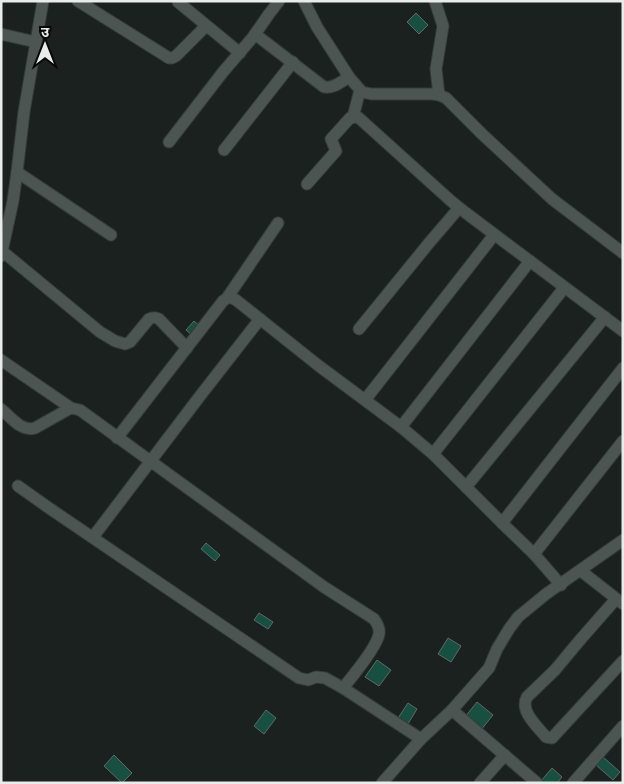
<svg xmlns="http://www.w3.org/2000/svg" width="624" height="784" viewBox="0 0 624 784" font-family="'Titillium Web','Noto Sans Devanagari',sans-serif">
	<rect width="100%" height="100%" fill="#1a211f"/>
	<g fill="#175040" stroke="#616966">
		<path d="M416 13 428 25 419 34 407 22Z"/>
		<path d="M194 321 201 327 193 336 186 330Z"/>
		<path d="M206 543 220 555 215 561 201 549Z"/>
		<path d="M259 613 273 622 268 629 254 620Z"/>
		<path d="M448 638 461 646 451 662 438 654Z"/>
		<path d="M377 660 391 670 379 686 365 677Z"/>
		<path d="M477 702 493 715 481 730 465 717Z"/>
		<path d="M408 703 417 709 406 727 396 721Z"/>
		<path d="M266 710 276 718 264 734 254 726Z"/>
		<path d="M114 755 132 773 122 783 104 766Z"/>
		<path d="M603 757 620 772 613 780 596 765Z"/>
		<path d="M552 768 562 777 557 783H542L541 781Z"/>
	</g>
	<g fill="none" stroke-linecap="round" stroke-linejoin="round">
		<defs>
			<g id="minor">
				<path d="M78 1 169 58H172L176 56 206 26"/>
				<path d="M304 1 317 27 349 77 362 92 371 94H433L439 95 446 98 482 134 552 199 623 253"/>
				<path d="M435 1 443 26 436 69 439 95"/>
				<path d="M178 2 240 53"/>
				<path d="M1 34 36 42"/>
				<path d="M255 34 324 87C333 89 341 82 349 77"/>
				<path d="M353 117 360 90"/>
				<path d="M169 142 223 72 253 37 269 14 279 1"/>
				<path d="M224 150 293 62"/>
				<path d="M17 172 111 235"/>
				<path d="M307 184 336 151 331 139 350 118 356 117 359 118 451 201 466 213 623 331"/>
				<path d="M2 251 100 332 115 341 125 344 130 342 149 319C153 317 155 317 159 319L187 348"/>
				<path d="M1 256 13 201 17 172 24 112 43 1"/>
				<path d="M530 261 401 427 433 454 564 288"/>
				<path d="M227 298 278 223"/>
				<path d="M359 329 429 243 459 208"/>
				<path d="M1 360 71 408"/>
				<path d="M365 400 494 235"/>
				<path d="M1 409C11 417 21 432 35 428L67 410 71 408 80 410 324 587 374 619C377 623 380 628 379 634 377 647 352 677 343 688"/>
				<path d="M117 438 223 301C228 297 230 297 236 300L319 366 401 427"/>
				<path d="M433 454 466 487 605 317"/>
				<path d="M18 486 49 508 299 678 308 680 316 677 325 678 343 688 421 739"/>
				<path d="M466 487 502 523 623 368"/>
				<path d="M502 523 534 554 623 441"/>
				<path d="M93 537 200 396 260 319"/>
				<path d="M534 554 561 585"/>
				<path d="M581 571 623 604"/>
				<path d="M616 599 580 640 555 670 527 697C519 711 538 727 546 737L552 738 623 661"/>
				<path d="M452 710 537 783"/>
				<path d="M382 783 421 739 452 710 489 668 497 649 509 629 518 617 546 594 623 540"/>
				<path d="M480 783 505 755"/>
				<path d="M573 783 623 726"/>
			</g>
		</defs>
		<use href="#minor" stroke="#373c3a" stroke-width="13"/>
		<use href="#minor" stroke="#4d5552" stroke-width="11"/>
	</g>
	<rect width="624" height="784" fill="none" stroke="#e8ecea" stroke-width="5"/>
	<g transform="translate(45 45)" stroke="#070a09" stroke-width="4" paint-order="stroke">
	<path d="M0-4L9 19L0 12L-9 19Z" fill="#e8ecea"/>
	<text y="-8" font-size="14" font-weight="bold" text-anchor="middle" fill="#e8ecea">उ</text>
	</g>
</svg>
